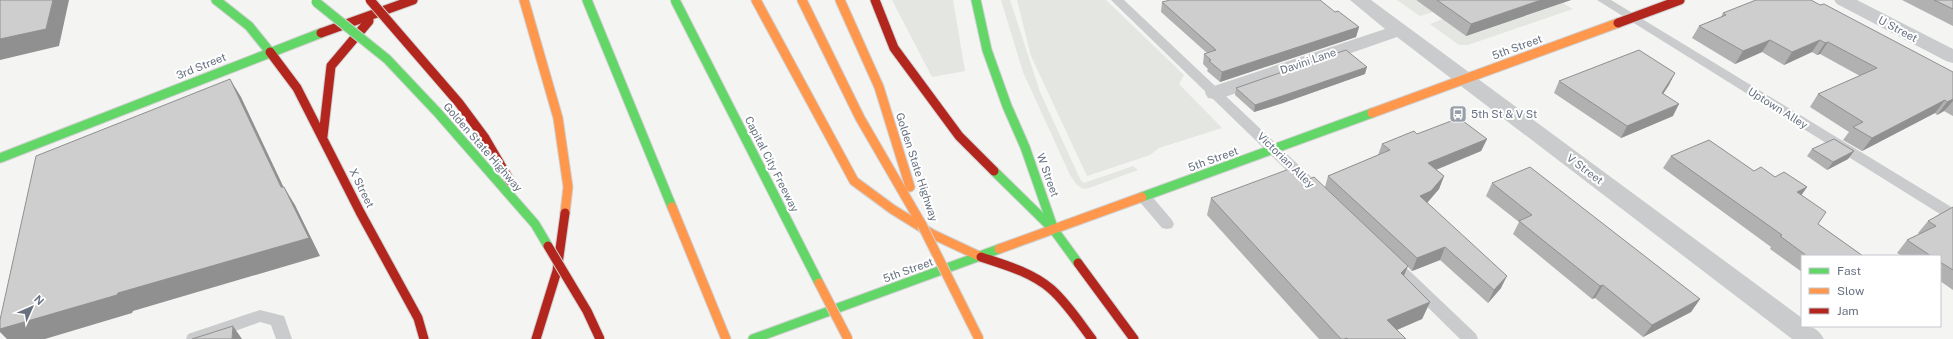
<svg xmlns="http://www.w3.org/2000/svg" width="1953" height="339" viewBox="0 0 1953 339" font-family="'Public Sans',sans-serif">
	<rect width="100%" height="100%" fill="#f4f4f3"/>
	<g fill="#e3e6e1">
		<path d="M892 0H953L965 71 932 77Z"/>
		<path d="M1001 0H1010L1040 92 1081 181 1084 183 1133 166 1138 170 1089 188 1083 189 1077 185 1070 175 1023 72Z"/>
		<path d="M1017 0H1106L1184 75 1179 84 1222 128 1159 148 1150 155 1087 176 1031 56Z"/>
		<path d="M1397 0H1415L1433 12 1420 16Z"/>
		<path d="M1563 3 1573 9 1468 45H1459L1430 24 1443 19 1466 36Z"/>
	</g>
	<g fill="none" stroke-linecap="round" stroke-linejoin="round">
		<defs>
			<g id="fast">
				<path d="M216 0 249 26 270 52"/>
				<path d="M587 0 672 207"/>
				<path d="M976 0 987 50 1007 106 1025 147 1054 230 1078 263"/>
				<path d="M0 158 321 33"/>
				<path d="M994 171 1054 230"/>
				<path d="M1142 197 1372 113"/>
				<path d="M753 339 999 249"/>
			</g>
			<g id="slow">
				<path d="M524 0 558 118 568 187 565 213"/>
				<path d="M756 0 854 181 892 209 932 234 981 257"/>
				<path d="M802 0 860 118 922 225"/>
				<path d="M840 0 879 87 910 187"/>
				<path d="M1372 113 1618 23"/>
				<path d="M672 207 726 339"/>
				<path d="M999 249 1142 197"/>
			</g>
			<g id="jam">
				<path d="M875 0 894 48 959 136 994 171"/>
				<path d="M1618 23 1680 0"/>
				<path d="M321 33 413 0"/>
				<path d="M270 52 297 88 360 212 418 318 424 339"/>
				<path d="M323 136 331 66 369 21"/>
				<path d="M981 257C1005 265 1031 272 1051 289 1067 303 1079 322 1092 339"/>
				<path d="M1078 263 1134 339"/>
				<path d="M536 339 557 271 565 213"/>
			</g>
		</defs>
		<use href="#fast" stroke="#d0d0d1" stroke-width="11"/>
		<use href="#slow" stroke="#d0d0d1" stroke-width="11"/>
		<use href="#jam" stroke="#d0d0d1" stroke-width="11"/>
		<g fill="#cacbcc" fill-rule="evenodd">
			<path d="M1111 0H1124L1324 189 1326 193 1324 197 1319 198 1314 197Z"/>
			<path d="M1597 0H1611L1953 208V220L1948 219Z"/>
			<path d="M1144 192 1149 193 1172 220 1174 224 1172 228 1167 229 1162 228 1139 201 1137 197 1139 193Z"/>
			<path d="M1390 255 1395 257 1476 334 1478 339H1460L1385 265 1382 261 1385 257Z"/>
			<path d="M260 310 284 316 292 339H276L271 325 260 322 213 339H186L188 334Z"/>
		</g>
		<g fill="#cacbcc" fill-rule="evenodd">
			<path d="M1350 0H1371L1802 318V326C1813 326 1818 329 1824 339H1792L1397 37 1222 98 1215 99 1208 98 1205 93 1208 88 1385 29Z"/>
			<path d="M1834 0H1857L1953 49V63L1946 61 1837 4Z"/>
		</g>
		<use href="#fast" stroke="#63d668" stroke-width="9"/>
		<use href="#slow" stroke="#ff974d" stroke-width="9"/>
		<use href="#jam" stroke="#b3261e" stroke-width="9"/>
		<defs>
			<g id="fast-bridge">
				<path d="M675 0 819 283"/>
				<path d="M316 2 387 59 438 113 535 224 548 246"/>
			</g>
			<g id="slow-bridge">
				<path d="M922 225 979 339"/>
				<path d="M819 283 848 339"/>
			</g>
			<g id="jam-bridge">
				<path d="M370 0 459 103 485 138 510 181"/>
				<path d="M548 246 587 311 600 339"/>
			</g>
		</defs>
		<use href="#fast-bridge" stroke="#d1d2d2" stroke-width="11" stroke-linecap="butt"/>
		<use href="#slow-bridge" stroke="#d1d2d2" stroke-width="11" stroke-linecap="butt"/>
		<use href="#jam-bridge" stroke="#d1d2d2" stroke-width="11" stroke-linecap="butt"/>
		<use href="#fast-bridge" stroke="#63d668" stroke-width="9"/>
		<use href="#slow-bridge" stroke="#ff974d" stroke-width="9"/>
		<use href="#jam-bridge" stroke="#b3261e" stroke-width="9"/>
	</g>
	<g fill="#b1b1b2">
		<path d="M1416 0H1571L1466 36Z"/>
		<path d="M1902 0H1953V26Z"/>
		<path d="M1162 2 1335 12 1359 27 1356 37 1220 82 1207 71 1208 69 1203 64 1204 54 1207 53 1161 12Z"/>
		<path d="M1723 13 1953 72V116L1944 111 1937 115 1935 113 1862 151 1843 140 1849 132 1810 107 1818 94 1860 76 1820 54 1817 55 1812 52 1784 65 1762 52 1735 64 1692 38 1699 26 1721 17Z"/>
		<path d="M1675 73 1663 93 1673 116 1621 138 1554 93 1559 81Z"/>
		<path d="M1365 74 1283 103 1254 112 1235 95 1236 88Z"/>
		<path d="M1417 134 1487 139 1481 151 1436 170 1444 176 1439 189 1427 203 1501 288 1488 303 1440 260 1412 271 1407 266 1403 276 1430 302 1422 319 1397 330 1406 339H1319L1207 215 1211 198 1305 181 1325 187 1328 176 1378 155 1382 144Z"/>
		<path d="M1812 149 1854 151 1848 159 1827 170 1807 156Z"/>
		<path d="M1671 156 1754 171 1807 187 1801 195 1818 224 1863 256H1802V272L1770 249 1771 247 1663 168Z"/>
		<path d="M1492 183 1700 299 1691 312 1643 337 1595 298 1592 299 1513 234 1519 222 1486 196Z"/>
		<path d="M1953 207V290L1940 281V256H1902L1897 253 1907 240 1919 234 1918 233 1928 221Z"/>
	</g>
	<g fill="#909091">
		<path d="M53 0H69L59 46 0 60V39Z"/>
		<path d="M1541 0H1571L1466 36 1471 24Z"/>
		<path d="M1359 27 1356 37 1220 82 1222 72Z"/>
		<path d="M1770 40 1762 52 1735 64 1743 51Z"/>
		<path d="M1820 40 1812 52 1784 65 1792 52Z"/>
		<path d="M1828 42 1820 54 1817 55 1825 43Z"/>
		<path d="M1367 67 1365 74 1283 103 1254 112 1255 105Z"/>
		<path d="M1675 73 1669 85 1656 105 1662 93Z"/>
		<path d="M230 79 241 97 292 205 281 187Z"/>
		<path d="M1953 99V101L1944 111 1937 115 1947 102Z"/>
		<path d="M1945 100 1935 113 1862 151 1872 138Z"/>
		<path d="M1679 104 1673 116 1621 138 1627 126Z"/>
		<path d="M1487 139 1481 151 1423 175 1428 163Z"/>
		<path d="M1854 151 1848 159 1827 170 1833 162Z"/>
		<path d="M1444 176 1439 189 1426 204 1420 196Z"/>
		<path d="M284 187 295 205 320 256 133 311 132 313 45 339H7L0 332V329Z"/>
		<path d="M1807 187 1798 200 1797 192Z"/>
		<path d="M1445 247 1440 260 1412 271 1417 258Z"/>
		<path d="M1408 266 1401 283V273Z"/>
		<path d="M1507 276 1501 288 1488 303 1494 290Z"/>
		<path d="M1603 285 1595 298 1592 299 1600 286Z"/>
		<path d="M1700 299 1691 312 1643 337 1652 325Z"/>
		<path d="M1430 302 1422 319 1380 337 1387 320Z"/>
		<path d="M233 326 242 339H232Z"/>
	</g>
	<g fill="#cececf" stroke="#909091">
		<path d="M0 0H53L46 29 0 39Z"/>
		<path d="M1170 0H1320L1335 12 1338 11 1359 27 1222 72 1209 61 1211 60 1204 54 1216 50 1162 2Z"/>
		<path d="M1437 0H1541L1471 24Z"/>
		<path d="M1756 0H1811L1820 5 1824 4 1953 72V99L1947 102 1945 100 1872 138 1853 127 1863 122 1818 94 1877 68 1828 42 1825 43 1820 40 1792 52 1770 40 1743 51 1699 26 1726 15 1723 13Z"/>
		<path d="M1934 0H1953V9Z"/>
		<path d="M1346 50 1367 67 1285 95 1255 105 1236 88Z"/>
		<path d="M1639 50 1675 73 1662 93 1679 104 1627 126 1559 81Z"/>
		<path d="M230 79 281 187H284L309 238 118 293 117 295 0 329V320L36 156Z"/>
		<path d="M1459 118 1487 139 1428 163 1444 176 1431 191 1420 196 1507 276 1494 290 1445 247 1417 258 1328 176 1390 150 1382 144 1414 131 1417 134Z"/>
		<path d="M1834 139 1854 151 1833 162 1812 149Z"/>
		<path d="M1709 140 1754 171 1761 167 1775 177 1784 172 1807 187 1797 192 1826 212 1818 224 1863 256H1807L1780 236 1782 235 1671 156Z"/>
		<path d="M1530 167 1700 299 1652 325 1603 285 1600 286 1519 221 1532 215 1492 183Z"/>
		<path d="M1292 168 1305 181 1314 177 1408 266 1401 273 1430 302 1387 320 1406 339H1348L1347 338 1344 339H1341L1211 198Z"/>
		<path d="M1953 207V270L1940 262V256H1931L1907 240 1936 226 1928 221Z"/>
		<path d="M233 326 232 339H192Z"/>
	</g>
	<defs>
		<symbol id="bus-square" viewBox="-11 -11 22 22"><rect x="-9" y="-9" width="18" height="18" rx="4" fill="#989fa8" stroke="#fff"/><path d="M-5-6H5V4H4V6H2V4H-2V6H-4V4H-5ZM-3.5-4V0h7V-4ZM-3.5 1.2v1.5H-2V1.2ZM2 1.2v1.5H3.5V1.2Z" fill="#fff"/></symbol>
	</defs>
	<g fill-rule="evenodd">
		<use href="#bus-square" x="1448" y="104" width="20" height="20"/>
	</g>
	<g text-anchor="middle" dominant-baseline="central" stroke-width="4" stroke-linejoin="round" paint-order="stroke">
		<g font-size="11" fill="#677180" stroke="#fff">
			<text transform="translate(1898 29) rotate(28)">U Street</text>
			<text transform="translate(1517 47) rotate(-20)">5th Street</text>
			<text transform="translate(1308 61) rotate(-19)">Davini Lane</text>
			<text transform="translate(201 66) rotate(-22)">3rd Street</text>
			<text transform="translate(1778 108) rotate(32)">Uptown Alley</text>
			<text transform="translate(483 147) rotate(49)">Golden State Highway</text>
			<text transform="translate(1213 159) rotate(-20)">5th Street</text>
			<text transform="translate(1286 160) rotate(44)">Victorian Alley</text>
			<text transform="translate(772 164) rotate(63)">Capital City Freeway</text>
			<text transform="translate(917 167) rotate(72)">Golden State Highway</text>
			<text transform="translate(1585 169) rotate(37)">V Street</text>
			<text transform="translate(1048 175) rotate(70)">W Street</text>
			<text transform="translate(362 188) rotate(64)">X Street</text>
			<text transform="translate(908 270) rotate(-20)">5th Street</text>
		</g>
		<g font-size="11" fill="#677180" stroke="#fff" text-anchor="start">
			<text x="1471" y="114">5th St &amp; V St</text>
		</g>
	</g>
	<rect x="1801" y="255" width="140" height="72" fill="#ffffff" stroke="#c2c6cc"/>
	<rect x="1809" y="268" width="20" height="6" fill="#63d668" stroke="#c2c6cc"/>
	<text x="1837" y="275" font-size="12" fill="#677180">Fast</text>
	<rect x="1809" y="288" width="20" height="6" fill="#ff974d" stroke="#c2c6cc"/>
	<text x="1837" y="295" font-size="12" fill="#677180">Slow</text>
	<rect x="1809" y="308" width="20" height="6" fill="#b3261e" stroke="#c2c6cc"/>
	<text x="1837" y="315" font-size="12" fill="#677180">Jam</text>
	<g transform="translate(32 307) rotate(45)" stroke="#ffffff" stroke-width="3" paint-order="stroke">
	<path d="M0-3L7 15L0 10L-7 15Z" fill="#677180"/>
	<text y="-6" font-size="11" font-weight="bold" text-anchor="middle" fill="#677180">N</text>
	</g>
</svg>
